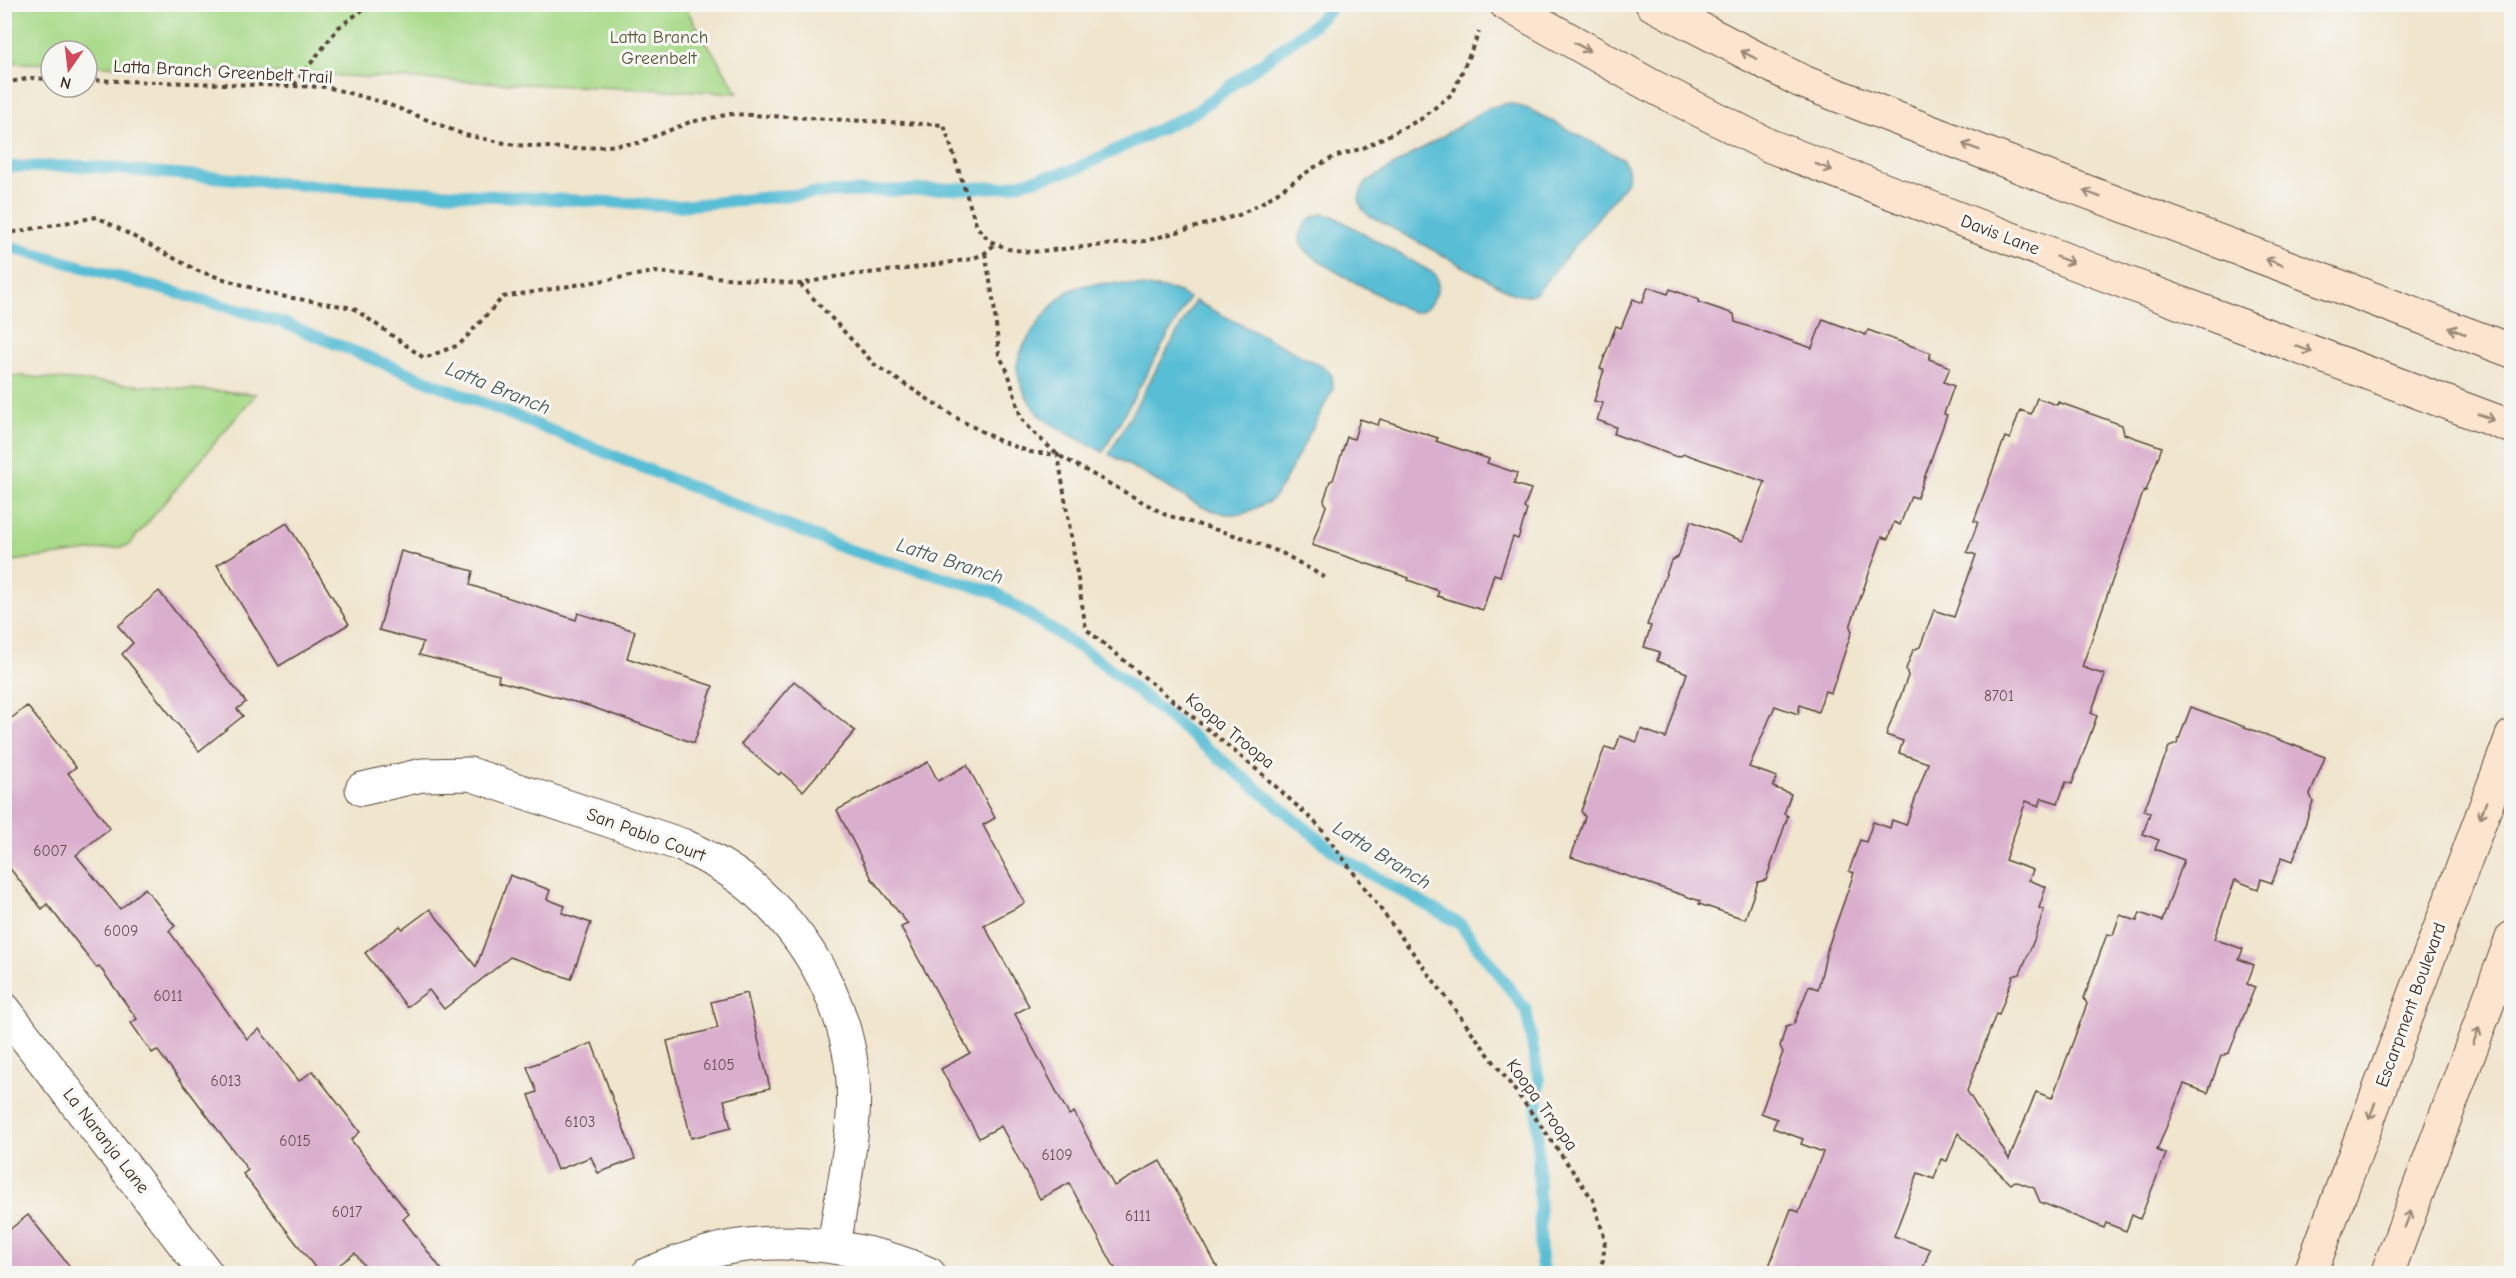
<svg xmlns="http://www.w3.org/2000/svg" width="2516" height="1278" viewBox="0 0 2516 1278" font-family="'Comic Neue',sans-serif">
	<rect width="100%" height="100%" fill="#f6f6f2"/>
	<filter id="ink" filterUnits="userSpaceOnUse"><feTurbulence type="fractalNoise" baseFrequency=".0167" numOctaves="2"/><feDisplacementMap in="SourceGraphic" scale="12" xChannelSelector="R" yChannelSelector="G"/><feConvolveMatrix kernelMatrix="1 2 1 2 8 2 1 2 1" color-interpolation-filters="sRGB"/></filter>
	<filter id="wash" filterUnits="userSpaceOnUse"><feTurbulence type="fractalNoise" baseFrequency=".008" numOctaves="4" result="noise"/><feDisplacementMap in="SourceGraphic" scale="24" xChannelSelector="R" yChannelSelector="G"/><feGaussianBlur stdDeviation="1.35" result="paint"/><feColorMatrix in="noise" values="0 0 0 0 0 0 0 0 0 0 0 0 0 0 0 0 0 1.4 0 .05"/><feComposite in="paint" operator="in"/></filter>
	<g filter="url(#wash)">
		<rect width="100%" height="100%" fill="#f0e5cd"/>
		<g fill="#a8da89" stroke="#728254" stroke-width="1.5">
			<path d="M683 4 738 93 87 65V51H51V64L5 62V5Z"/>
			<path d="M5 375 256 394 128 546 5 562Z"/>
		</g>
		<g fill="#58bed5" stroke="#4a747a" stroke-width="1.5">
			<path d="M1508 103 1529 109 1622 158C1630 168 1631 176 1623 187L1538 291C1530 297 1524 296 1514 294L1368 215C1355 204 1358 192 1368 181L1489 108Z"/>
			<path d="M1323 214 1333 216 1435 274C1445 288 1428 316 1411 312 1391 301 1313 263 1303 247 1298 239 1299 233 1304 226 1309 218 1314 216 1323 214Z"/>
			<path d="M1114 283 1174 290 1189 298 1103 452C1086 443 1047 425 1036 411 1028 401 1016 378 1017 365 1020 344 1051 302 1069 291 1083 283 1099 284 1114 283Z"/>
			<path d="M1195 301 1325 368 1332 375 1333 389 1283 484 1271 501 1243 514H1226L1204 508 1109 454Z"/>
		</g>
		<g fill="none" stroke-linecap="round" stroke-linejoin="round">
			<g stroke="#58bed5" stroke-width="12">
				<path d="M4 167 83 166 328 187 680 206 813 193 1005 187 1076 169 1195 112 1311 27 1335 4"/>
				<path d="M4 245 281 322 843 548 994 592 1100 661 1342 858 1460 924 1526 1010 1539 1081 1537 1120 1541 1263 1546 1274"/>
			</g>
		</g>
		<g id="blocks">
			<g fill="#daafcd">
				<path d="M1648 287 1668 294 1670 289 1699 300 1698 302 1734 314 1735 322 1812 348 1823 319 1866 335 1868 330 1931 353 1929 359 1950 367 1944 382 1954 386 1944 414 1947 415 1917 498 1911 496 1900 525 1894 522 1888 539 1882 537 1850 627 1852 631 1831 693 1825 691 1818 712 1800 705 1798 714 1775 706 1749 767 1777 777 1773 787 1791 794 1784 814 1788 816 1766 880 1758 882 1745 919 1699 904 1700 901 1571 857 1585 817 1581 811 1605 747 1615 750 1620 736 1637 742 1641 729 1666 738 1687 673 1657 661 1660 652 1644 647 1651 626 1647 625 1671 561 1678 557 1691 521 1743 541 1765 482 1685 454 1677 457 1614 434 1616 427 1597 420 1603 403 1594 401 1604 370 1600 369 1616 326 1621 328 1633 299 1642 303Z"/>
				<path d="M2037 398 2057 405 2058 402 2122 425 2124 434 2162 447 2146 491 2144 490 2082 667 2105 675 2091 713 2097 716 2072 784 2066 782 2058 803 2042 798 2039 806 2026 801 2005 860 2033 870 2029 880 2046 887 2039 908 2044 910 2034 940 2020 974 2013 976 1999 1015 1996 1014 1967 1091 2009 1159 2036 1092 2052 1098 2087 1004 2084 998 2107 934 2113 935 2120 915 2137 921 2140 913 2162 921 2184 860 2155 849 2159 840 2143 834 2150 813 2144 810 2169 747 2177 744 2191 707 2325 757 2310 795 2313 801 2293 861 2282 857 2272 883 2261 879 2258 889 2235 880 2214 939 2243 949 2239 959 2254 965 2247 984 2255 987 2229 1053 2221 1056 2208 1093 2184 1084 2157 1150 2166 1154 2140 1219 2132 1215 2126 1231 2106 1223 2104 1228 2040 1202 2034 1188 2015 1181 2011 1184 1958 1133 1947 1161 1941 1159 1934 1179 1918 1173 1894 1236 1930 1249 1921 1274H1766L1791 1209 1799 1212 1823 1152 1801 1144 1803 1139 1773 1128 1777 1119 1761 1113 1783 1052 1780 1046 1786 1027 1794 1024 1809 986 1818 989 1828 947 1854 873 1849 871 1860 840 1866 842 1873 822 1890 828 1892 820 1906 825 1928 763 1899 753 1903 741 1886 735 1908 676 1906 669 1913 650 1920 647 1934 610 1954 617 1976 555 1967 552 1978 522 1974 521 2005 437 2010 439 2020 410 2031 414Z"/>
				<path d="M1360 419 1378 425 1380 419 1438 438 1436 441 1489 459 1487 463 1517 473 1514 484 1531 489 1524 508 1527 510 1518 539 1513 537 1500 576 1494 574 1483 610 1437 596 1439 591 1408 580 1409 578 1312 545 1326 506 1324 500 1330 481 1333 480 1347 437 1354 439Z"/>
				<path d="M287 523 349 624 279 666 217 565Z"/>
				<path d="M401 551 473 571 470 585 576 620 578 613 635 631 627 658 713 686 694 743 589 706 498 681 499 675 419 655 423 642 379 630Z"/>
				<path d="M159 591 246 702 237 709 243 716 199 751 122 654 133 643 118 626Z"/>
				<path d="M794 681 855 731 803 791 781 772 779 775 741 744Z"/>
				<path d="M27 706 76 767 68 773 110 828 76 855 120 909 145 888 175 926 169 931 247 1039 259 1029 299 1081 313 1071 360 1132 351 1140 409 1214 403 1219 445 1274H370L355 1253 327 1274H320L243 1174 248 1170 191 1094 157 1050 152 1053 131 1023 137 1019 99 966 97 968 47 904 42 909 4 861V724Z"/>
				<path d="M928 762 938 781 967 765 995 818 983 825 1025 903 984 925 1029 1006 1015 1014 1069 1115 1074 1112 1114 1186 1160 1161 1221 1274H1118L1069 1183 1040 1199 1001 1126 979 1138 941 1069 970 1053 901 927 908 924 872 879 837 810Z"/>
				<path d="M510 875 550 890 547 899 565 906 562 913 591 923 571 979 510 957 444 1009 429 990 407 1007 365 953 400 926 403 929 430 909 476 967Z"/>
				<path d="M747 993 770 1088 724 1100 731 1128 691 1138 667 1041 718 1028 711 1002Z"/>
				<path d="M592 1043 635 1159 598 1173 591 1157 557 1170 529 1095 537 1092 527 1067Z"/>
				<path d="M28 1215 76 1274H4V1234Z"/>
			</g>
		</g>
	</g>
	<g filter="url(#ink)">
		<use href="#blocks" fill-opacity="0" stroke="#564638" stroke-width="1.5"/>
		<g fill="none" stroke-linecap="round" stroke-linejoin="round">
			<defs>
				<g id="minor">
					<path d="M362 789 422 775 470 774 682 845C708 857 734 871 755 890 819 947 859 1030 853 1116 850 1160 840 1204 834 1247"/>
					<path d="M4 1009 207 1274"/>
					<path d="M648 1274C672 1264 696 1255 722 1249 785 1235 870 1247 929 1274"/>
				</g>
				<g id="secondary">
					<path d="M1506 4 1648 84 1770 146 2090 269 2512 427"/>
					<path d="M1652 4 1801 81 2026 169 2512 351"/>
					<path d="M2310 1274 2512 736"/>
					<path d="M2387 1274 2512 938"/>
				</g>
			</defs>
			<use href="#minor" stroke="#564638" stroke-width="35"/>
			<use href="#secondary" stroke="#564638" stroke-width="35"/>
			<g stroke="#564638" stroke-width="4" stroke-dasharray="4.5 4.5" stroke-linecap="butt">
				<path d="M87 80 327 87 385 103 465 135 515 145 577 149 638 143 690 122 731 114 944 125 977 227 990 241 1008 249 1031 252 1145 241 1239 215 1265 201 1313 168 1334 157 1363 148 1421 119 1453 93 1479 32"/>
				<path d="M4 83 31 78 51 79"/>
				<path d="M294 85 339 27 371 4"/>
				<path d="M4 234 97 217 198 271 275 295 353 308 424 358 459 345 503 297 654 272 800 284 839 276 906 269 972 259 985 253 996 243"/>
				<path d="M985 253 994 304 999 355 1008 372 1021 418 1033 432 1058 455 1166 515 1244 538 1284 554 1326 578"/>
				<path d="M800 284 875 365 960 420 1000 441 1030 452 1058 455 1086 629 1262 774 1319 826 1537 1120 1593 1200 1605 1240 1603 1260 1597 1274"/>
			</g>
			<use href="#minor" stroke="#fff" stroke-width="33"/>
			<use href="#secondary" stroke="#fbe5cf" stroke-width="33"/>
		</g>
		<defs><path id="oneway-shaft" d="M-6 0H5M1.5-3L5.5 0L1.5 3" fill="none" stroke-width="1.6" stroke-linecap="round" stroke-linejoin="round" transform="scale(1.5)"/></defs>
		<g stroke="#9b8876">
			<use href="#oneway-shaft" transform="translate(1582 47) rotate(29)"/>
			<use href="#oneway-shaft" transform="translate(1749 55) rotate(-153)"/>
			<use href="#oneway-shaft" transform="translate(1971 147) rotate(-159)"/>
			<use href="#oneway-shaft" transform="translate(1824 167) rotate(21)"/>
			<use href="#oneway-shaft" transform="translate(2092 194) rotate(-159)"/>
			<use href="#oneway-shaft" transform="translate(2065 260) rotate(21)"/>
			<use href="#oneway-shaft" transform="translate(2274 262) rotate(-159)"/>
			<use href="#oneway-shaft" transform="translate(2457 331) rotate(-159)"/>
			<use href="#oneway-shaft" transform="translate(2304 349) rotate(21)"/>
			<use href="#oneway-shaft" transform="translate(2486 417) rotate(21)"/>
			<use href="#oneway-shaft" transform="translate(2483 810) rotate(111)"/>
			<use href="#oneway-shaft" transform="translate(2476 1036) rotate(-70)"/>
			<use href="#oneway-shaft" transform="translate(2372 1111) rotate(110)"/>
			<use href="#oneway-shaft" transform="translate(2408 1219) rotate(-69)"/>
		</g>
	</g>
	<g text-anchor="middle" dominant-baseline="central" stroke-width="6" stroke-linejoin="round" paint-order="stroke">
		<g font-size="15" fill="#634b4a">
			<text x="1999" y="696">8701</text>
			<text x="50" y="851">6007</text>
			<text x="121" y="931">6009</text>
			<text x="168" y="996">6011</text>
			<text x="719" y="1065">6105</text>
			<text x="226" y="1081">6013</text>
			<text x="580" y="1122">6103</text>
			<text x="295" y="1141">6015</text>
			<text x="1057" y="1155">6109</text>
			<text x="347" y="1212">6017</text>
			<text x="1138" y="1216">6111</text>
		</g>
		<g font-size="18" fill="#565639" stroke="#f6f6f2">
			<text x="659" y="37">Latta Branch<tspan x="659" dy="21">Greenbelt</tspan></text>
		</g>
		<g font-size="18" fill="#3b2a1e" stroke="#f6f6f2">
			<text transform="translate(223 72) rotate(3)">Latta Branch Greenbelt Trail</text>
			<text transform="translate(2000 235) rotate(21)">Davis Lane</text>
			<text transform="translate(1230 731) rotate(39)">Koopa Troopa</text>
			<text transform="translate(646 835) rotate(20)">San Pablo Court</text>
			<text transform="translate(2411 1005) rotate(-70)">Escarpment Boulevard</text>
			<text transform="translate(1542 1105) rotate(54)">Koopa Troopa</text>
			<text transform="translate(106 1141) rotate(52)">La Naranja Lane</text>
		</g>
		<g font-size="20" font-style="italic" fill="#445655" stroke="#f6f6f2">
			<text transform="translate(498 388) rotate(22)">Latta Branch</text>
			<text transform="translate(950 561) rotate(18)">Latta Branch</text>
			<text transform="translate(1382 855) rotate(32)">Latta Branch</text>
		</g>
	</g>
	<rect width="2516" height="1278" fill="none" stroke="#f6f6f2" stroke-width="24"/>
	<g transform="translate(69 69) rotate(194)"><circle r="28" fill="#f6f6f2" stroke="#aba49d" stroke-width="1.5"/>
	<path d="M0-4.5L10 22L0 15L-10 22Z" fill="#d1495b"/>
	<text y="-9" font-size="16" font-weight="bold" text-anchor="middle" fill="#3b2a1e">N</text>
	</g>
</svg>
